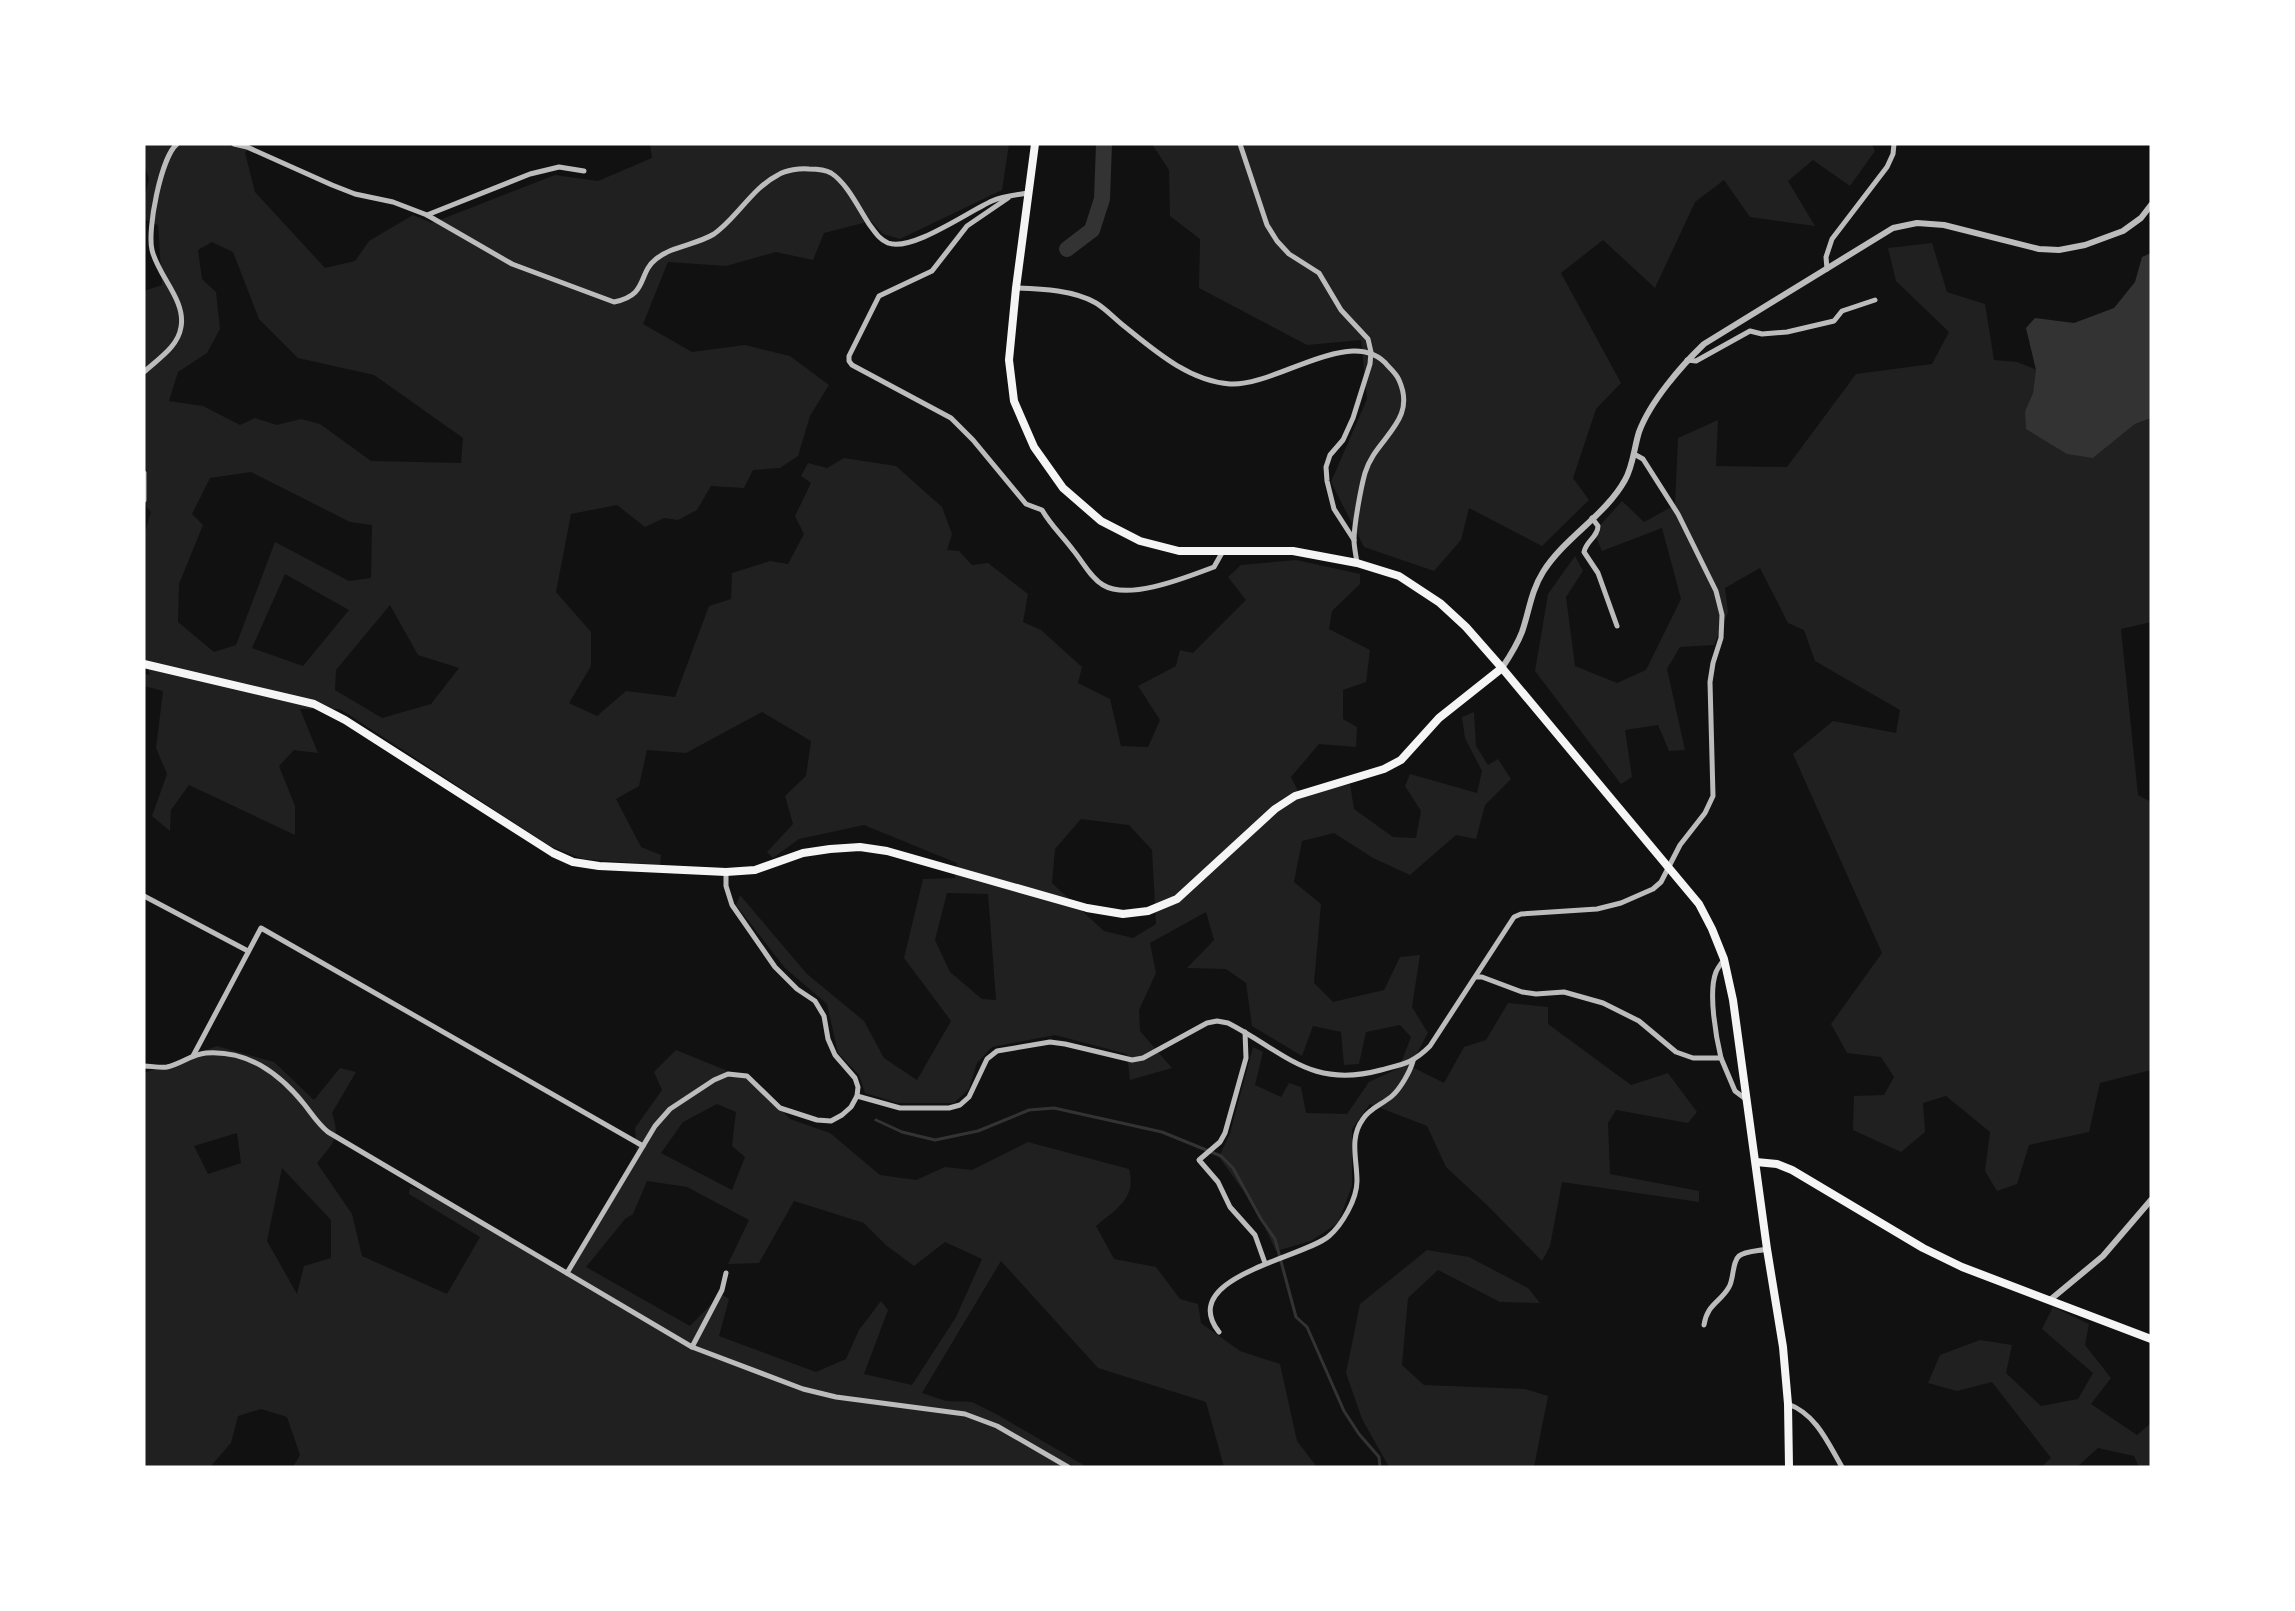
<svg xmlns="http://www.w3.org/2000/svg" width="2295" height="1611" viewBox="0 0 2295 1611" font-family="'IBM Plex Sans',sans-serif">
	<rect width="100%" height="100%" fill="#111"/>
	<g fill="#202020" fill-rule="evenodd">
		<path d="M144 144H252L245 153 255 192 325 268 355 261 369 241 413 215 432 223 555 175 598 181 652 158 650 144H1009L1002 190 900 239 883 234 871 221 824 233 813 260 776 252 726 266 668 262 643 324 692 352 745 345 790 356 829 385 810 416 798 456 780 468 753 470 744 488 711 486 697 510 678 520 664 518 645 527 617 505 571 514 556 592 591 632V666L569 703 597 716 626 691 675 697 709 606 731 599 732 573 770 561 788 564 804 534 795 516 811 483 801 476 808 463 827 468 844 458 896 466 942 507 952 534 947 550 959 551 972 565 988 563 1028 594 1023 622 1041 630 1082 667 1078 683 1110 699 1121 746 1148 747 1160 720 1138 686 1176 666 1180 650 1193 653 1246 600 1228 577 1241 565 1296 560 1360 574V584L1332 611 1329 629 1370 650 1366 682 1343 690V719L1357 727 1356 747 1319 744 1291 777 1300 795 1350 784 1354 809 1393 837 1416 838 1421 811 1405 786 1410 774 1477 793 1482 771 1465 738 1462 717 1474 712 1476 746 1488 765 1498 759 1511 779 1485 805 1476 839 1456 835 1410 875 1373 858 1334 833 1302 841 1294 882 1321 904 1314 983 1333 1002 1384 990 1400 957 1420 955 1412 1007 1428 1033 1410 1066 1444 1083 1464 1047 1486 1040 1508 1003 1548 1007V1024L1631 1085 1668 1073 1697 1112 1688 1123 1616 1110 1608 1123 1610 1174 1699 1191V1202L1562 1182 1550 1246 1542 1261 1488 1206 1446 1167 1427 1126 1370 1104 1352 1129V1186L1338 1223 1311 1241 1276 1251 1256 1208 1219 1157 1230 1133 1253 1047 1263 1052 1255 1085 1281 1097 1289 1083 1301 1087 1306 1113 1347 1114 1369 1082 1399 1068 1411 1037 1400 1025 1366 1032 1359 1064 1344 1065 1341 1032 1313 1026 1302 1056 1252 1026 1246 983 1226 969 1187 968 1214 940 1206 912 1150 943 1156 973 1139 1010 1140 1031 1172 1068 1130 1080 1127 1054 1055 1035 992 1047 977 1063 969 1089 954 1103H898L865 1093 859 1075 838 1053 827 1004 785 968 736 905 740 895 807 974 864 1021 884 1058 917 1080 951 1021 904 958 923 879 955 878 957 863 864 825 799 839 773 858 767 852 793 824 785 796 806 776 811 741 762 712 686 753 647 750 639 786 616 799 641 847 661 855 660 865 583 859 550 846 340 709H300L318 753 294 750 279 766 295 806V835L189 785 171 810 170 831 152 816 167 774 156 748 163 691 144 686V674L150 675 144 657V535L151 512 144 504V291L162 285 158 225 144 219V198L149 179 144 164ZM212 242 233 252 259 319 298 358 374 375 463 438 461 463 371 461 320 424 301 419 277 425 255 418 240 425 203 406 169 401 178 372 207 353 220 329 216 292 202 279 198 250ZM251 472 350 522 372 525 371 578 349 581 275 542 236 645 214 652 178 622 179 584 203 525 192 514 210 478ZM285 574 349 610 303 666 252 648ZM390 605 418 655 459 668 431 704 382 718 335 690 336 670ZM1081 819 1129 825 1152 850 1156 924 1133 938 1104 931 1052 883 1055 849ZM947 893 988 894 996 1000 982 999 950 972 935 940Z"/>
		<path d="M1152 144H1872L1875 151 1850 186 1813 160 1788 181 1815 226 1750 217 1724 180 1695 202 1655 288 1603 240 1561 273 1621 383 1596 409 1573 478 1589 500 1542 546 1469 508 1461 540 1434 571 1364 547 1331 482 1367 399 1361 340 1307 345 1199 288 1200 239 1170 216 1169 170Z"/>
		<path d="M1932 243 1947 292 1985 304 1994 360 2017 362 2037 370 2033 393 2025 411 2093 458 2135 424 2151 418V622L2121 629 2138 795 2151 802V1070L2100 1083 2089 1132 2029 1145 2017 1184 1997 1191 1985 1171 1990 1132 1946 1096 1923 1103 1925 1132 1901 1152 1853 1130 1854 1096 1884 1095 1894 1077 1881 1057 1847 1053 1831 1024 1882 953 1793 754 1833 721 1896 733 1900 710 1815 661 1804 630 1788 623 1760 568 1725 588 1728 612 1714 645 1680 647 1667 669 1685 750 1669 751 1658 725 1625 730 1632 777 1621 784 1535 671 1548 594 1575 556 1583 571 1566 597 1575 666 1617 683 1646 670 1681 599 1662 528 1602 551 1594 532 1622 501 1644 522 1675 505 1678 438 1718 420 1716 466 1787 467 1856 374 1932 364 1949 332 1896 281 1888 248Z"/>
		<path d="M217 1046 274 1062 314 1100 340 1068 356 1072 332 1113C341 1139 333 1143 317 1163L352 1214 362 1256 447 1294 480 1237 409 1194 410 1187 446 1199 565 1275 637 1159 635 1128 662 1090 654 1072 676 1050 755 1082 790 1119 830 1133 880 1175 916 1180 945 1167 972 1170 1028 1142 1129 1169C1137 1198 1116 1209 1096 1226L1114 1259 1156 1267 1180 1299 1198 1304 1201 1323 1240 1351 1280 1364 1297 1441 1317 1467H1224L1206 1402 1098 1368 1001 1261 922 1393 946 1401 972 1402 998 1415 1087 1467H293L300 1455 287 1417 261 1409 238 1416 231 1443 210 1467H144V1073ZM717 1104 736 1112 732 1146 745 1157 732 1190 661 1153 683 1122ZM237 1133 241 1163 208 1174 194 1146ZM282 1168 331 1220V1258L304 1266 297 1294 267 1241ZM647 1181 687 1187 749 1220 728 1264 759 1263 794 1201 864 1223 887 1246 914 1266 945 1242 982 1259 956 1317 912 1385 864 1374 888 1310 881 1301 859 1330 846 1359 816 1372 719 1336 729 1299 721 1294 690 1326 586 1267 625 1219 633 1214Z"/>
		<path d="M1427 1250 1469 1257 1528 1288 1540 1303 1500 1302 1438 1270 1408 1298 1402 1365 1424 1385 1525 1389 1548 1396 1534 1467H1389L1362 1419 1346 1373 1360 1304Z"/>
		<path d="M2053 1307 2089 1324 2085 1345 2111 1378 2091 1404 2137 1435 2151 1423V1467H2139L2134 1456 2098 1448 2077 1467H2041L2051 1458 1992 1382 1957 1391 1928 1383 1940 1355 1980 1340 2012 1345 2006 1373 2041 1406 2078 1399 2093 1373 2042 1329Z"/>
	</g>
	<path fill="#333" d="M2151 253V418L2135 424 2093 458 2067 454 2026 429 2025 411 2033 393 2036 370 2026 328 2035 318 2074 323 2114 308 2135 282 2142 257Z"/>
	<g fill="none" stroke-linecap="round" stroke-linejoin="round">
		<path stroke="#333" stroke-width="3" d="M876 1120 902 1132 935 1140 978 1131 1029 1110 1054 1108 1162 1132 1221 1156 1233 1168 1261 1219 1275 1239 1296 1317 1307 1327 1344 1411 1359 1434 1379 1457 1380 1467"/>
		<path stroke="#333" stroke-width="16" d="M1067 249 1092 230 1102 199 1104 144"/>
		<g stroke="#bcbcbc" stroke-width="5">
			<path d="M234 144 247 147 332 185 355 194 393 202 427 215 512 264 614 302C649 295 637 274 656 259 672 246 696 245 714 234 737 218 752 188 778 175 786 170 800 168 809 169 816 169 824 169 831 173 847 183 859 209 869 224 875 232 879 239 888 243 912 252 969 211 992 201 1003 196 1016 195 1028 193"/>
			<path d="M1240 144 1267 225 1277 241 1289 254 1319 273 1341 310 1368 339 1371 352 1370 364 1353 418 1343 440 1330 455 1326 467 1327 481 1334 509 1354 540"/>
			<path d="M1008 198 967 226 932 271 879 296 849 356V361L852 365 951 418 973 440 1026 504 1042 510C1052 527 1062 535 1073 550 1083 562 1090 577 1103 585 1129 601 1187 577 1214 567L1223 551"/>
			<path d="M427 215 530 174 559 167 584 171"/>
			<path d="M1827 269 1826 257 1832 239 1887 167 1893 154 1894 144"/>
			<path d="M1016 288C1042 289 1073 290 1096 303 1106 309 1115 319 1124 326 1155 351 1189 381 1230 384 1276 387 1353 323 1388 366 1392 370 1397 375 1399 380 1418 422 1375 438 1365 473 1361 487 1354 525 1354 540 1354 547 1356 555 1357 563"/>
			<path d="M1687 360 1696 361 1750 331 1762 334 1787 332 1834 321 1842 311 1875 300"/>
			<path d="M144 372C158 359 178 347 181 327 186 300 158 276 152 250 147 230 161 157 177 144"/>
			<path d="M144 473V500"/>
			<path d="M1592 518 1598 526C1598 537 1586 541 1584 552L1598 573 1617 626"/>
			<path d="M144 896 248 951"/>
			<path d="M1476 977H1482L1522 992 1536 994 1564 992 1603 1003 1639 1021 1676 1052 1693 1058H1721L1735 1091 1747 1100"/>
			<path d="M1245 1032 1246 1058 1225 1133 1220 1142 1199 1160 1218 1182 1230 1207 1255 1235 1265 1263"/>
			<path d="M193 1056 261 928 643 1146"/>
			<path d="M1721 1058C1716 1037 1708 992 1716 972 1718 967 1722 963 1724 959"/>
			<path d="M144 1066C151 1066 160 1068 167 1067 181 1064 192 1054 206 1053 248 1050 279 1073 304 1104 312 1114 318 1124 328 1132L692 1347 803 1389 836 1397 965 1414 997 1426 1068 1467"/>
			<path d="M857 1096 900 1108H949L960 1105 969 1097 987 1059 997 1051 1050 1042 1065 1044 1132 1060 1143 1058 1207 1023 1217 1021 1228 1023C1286 1053 1311 1089 1381 1070 1404 1064 1413 1063 1430 1046L1514 917 1521 914 1597 909 1621 903 1653 889 1661 882 1680 845 1705 813 1713 796 1710 682 1713 663 1721 638 1722 615 1716 591 1678 514 1643 459 1634 454"/>
			<path d="M567 1273 655 1126 670 1109 714 1080 728 1074 747 1076 780 1108 817 1120 831 1121 842 1115 851 1107 857 1096 858 1087 855 1078 835 1055 828 1039 824 1016 815 1001 797 989 775 967 732 905 726 886V872"/>
			<path d="M1704 1325C1707 1304 1720 1303 1729 1287 1734 1279 1732 1262 1739 1256 1745 1251 1759 1251 1767 1249"/>
			<path d="M1219 1332C1176 1277 1304 1258 1329 1236 1342 1225 1357 1199 1357 1181 1357 1159 1349 1138 1363 1119 1370 1108 1383 1104 1392 1096 1400 1089 1410 1072 1413 1061"/>
			<path d="M692 1347 722 1290 726 1273"/>
			<path d="M1788 1404C1816 1414 1828 1443 1842 1467"/>
		</g>
		<g stroke="#bcbcbc" stroke-width="6">
			<path d="M1502 668C1510 656 1517 645 1522 632 1529 612 1531 591 1543 572 1565 537 1605 516 1625 480 1633 466 1634 448 1639 432 1650 402 1681 366 1704 344L1893 228 1917 223 1944 225 2039 249 2059 250 2085 245 2123 231 2141 218 2151 205"/>
			<path d="M2050 1300 2103 1256 2151 1200"/>
		</g>
		<path stroke="#f5f5f5" stroke-width="8" d="M144 664 314 704 345 720 553 853 573 862 599 866 726 872 755 870 803 853 830 849 860 847 887 851 1087 908 1123 914 1148 911 1177 899 1275 809 1295 796 1384 769 1401 760 1439 718 1502 668"/>
		<g stroke="#f5f5f5" stroke-width="8">
			<path d="M1035 144 1016 288 1009 360 1014 401 1034 447 1063 488 1101 521 1140 541 1179 551H1293L1357 563 1399 576 1440 603 1466 627 1502 668 1699 904 1712 929 1724 959 1733 1000 1767 1249 1783 1347 1788 1404 1789 1467"/>
			<path d="M1756 1162 1777 1164 1792 1170 1923 1248 1962 1267 2151 1339"/>
		</g>
	</g>
	<rect width="2295" height="1611" fill="none" stroke="#ffffff" stroke-width="291"/>
</svg>
